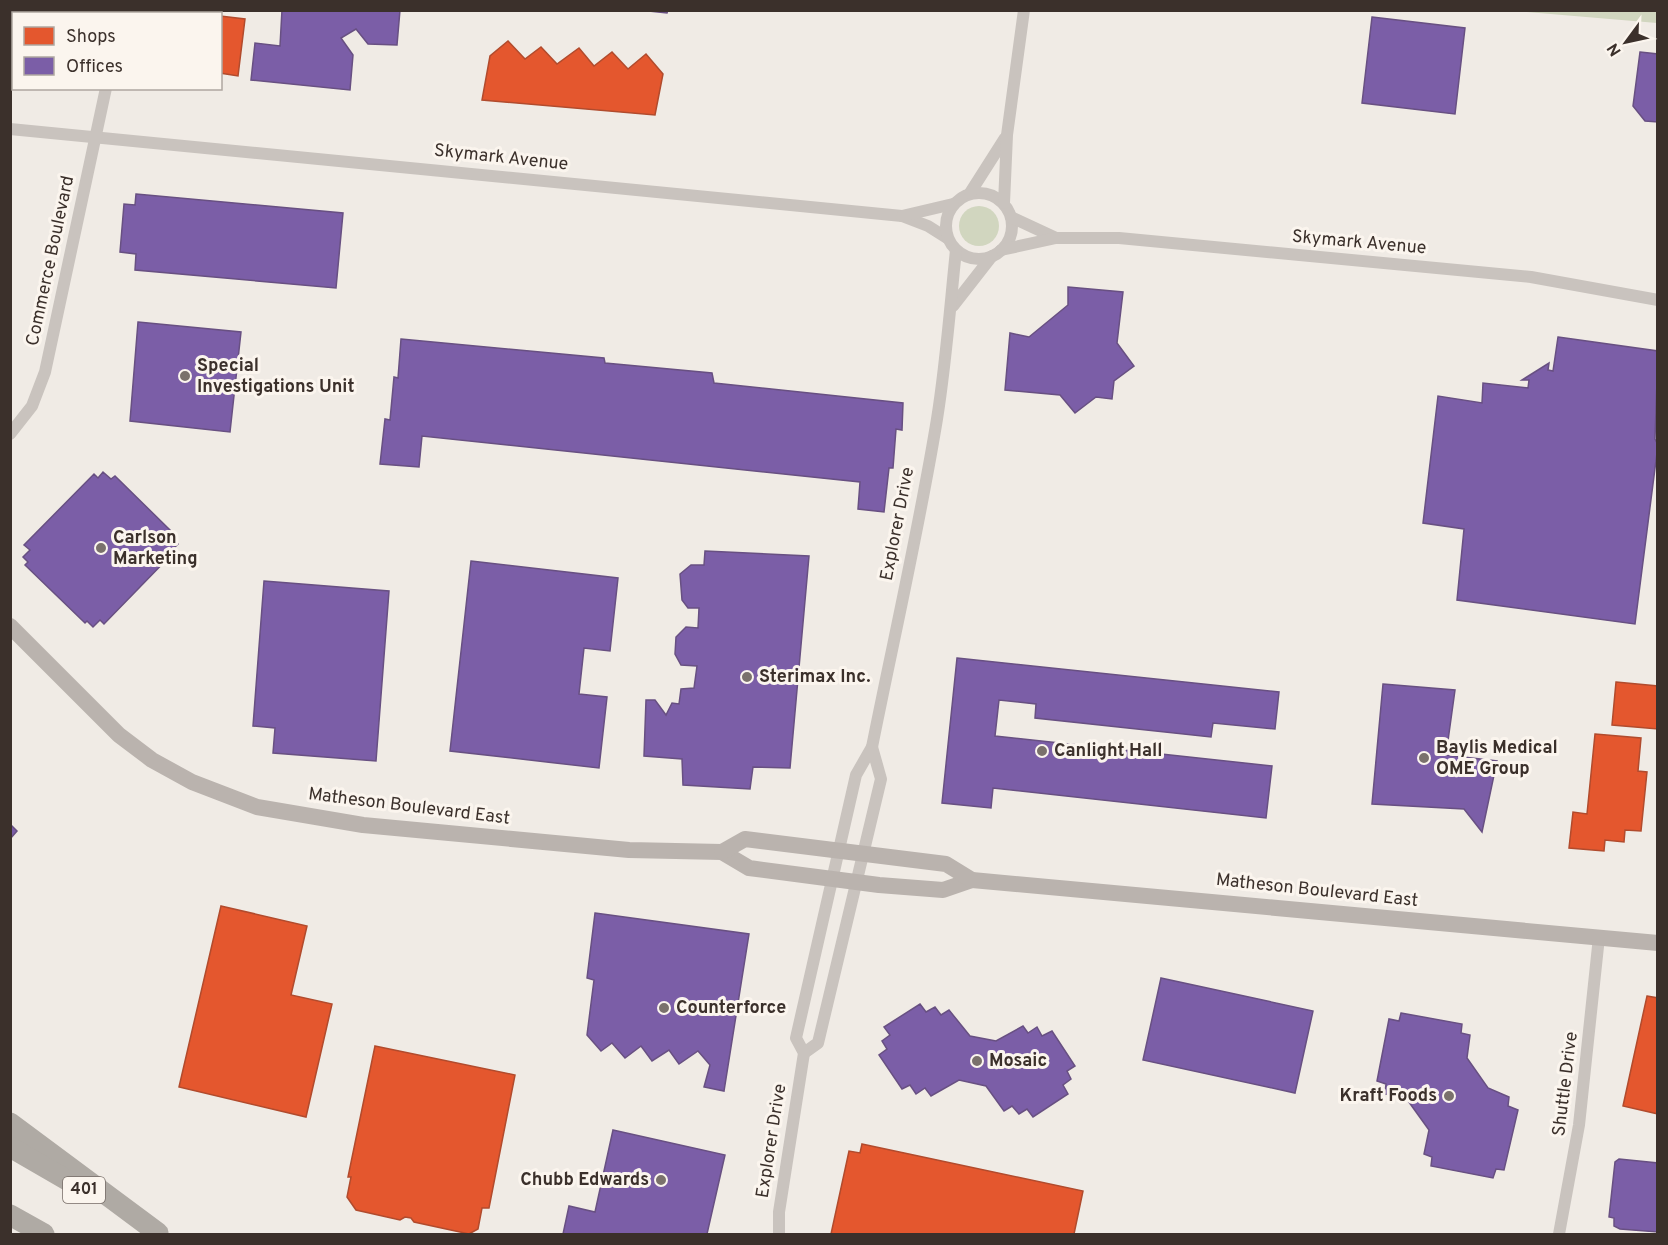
<svg xmlns="http://www.w3.org/2000/svg" width="1668" height="1245" viewBox="0 0 1668 1245" font-family="Overpass,sans-serif">
	<rect width="100%" height="100%" fill="#f0ebe5"/>
	<g fill="#d1d6bf">
		<path d="M1516 11H1657V23Z"/>
		<circle cx="979" cy="226" r="20"/>
	</g>
	<g fill="#e4572e" stroke="#b14b2d" stroke-width="1.5">
		<path d="M220 16 245 19 238 76 220 73Z"/>
		<path d="M508 41 525 59 541 47 557 64 579 48 594 66 612 52 628 69 646 54 663 74 655 115 482 100 490 56Z"/>
		<path d="M1616 682 1658 686V729L1612 725Z"/>
		<path d="M1595 734 1641 738 1638 771 1647 772 1641 831 1625 830 1624 842 1605 840 1604 851 1569 848 1573 812 1587 814Z"/>
		<path d="M221 906 307 926 291 995 332 1004 306 1117 179 1087Z"/>
		<path d="M1647 996 1658 998V1114L1623 1106Z"/>
		<path d="M375 1046 515 1075 489 1208H482L478 1229 469 1234 414 1222 411 1218 405 1217 400 1220 356 1210 347 1197 351 1177H348Z"/>
		<path d="M862 1144 1083 1191 1074 1234H831L849 1151 860 1153Z"/>
	</g>
	<g fill="#7b5ea7" stroke="#685082" stroke-width="1.5">
		<path d="M282 10H400L397 45 368 44 356 29 341 38 353 55 350 90 251 80 255 43 280 46Z"/>
		<path d="M639 10H668L667 13Z"/>
		<path d="M1372 17 1465 28 1455 114 1362 103Z"/>
		<path d="M1640 52 1658 54V122L1645 121 1633 106Z"/>
		<path d="M136 194 343 213 336 288 135 270 136 254 120 252 124 204 135 205Z"/>
		<path d="M1068 287 1123 292 1117 343 1134 366 1114 381 1112 399 1096 397 1075 413 1060 395 1005 390 1010 333 1029 337 1068 305Z"/>
		<path d="M138 322 241 332 230 432 130 421Z"/>
		<path d="M1558 337 1658 351 1655 439 1658 445 1635 624 1457 600 1464 529 1423 523 1438 396 1482 403 1483 383 1528 388 1529 380H1522L1549 363 1548 370 1553 371Z"/>
		<path d="M401 339 604 358 605 363 712 373 714 383 903 403 902 430 896 429 893 468H889L884 512 858 509 860 482 422 436 419 467 380 464 385 419 390 420 394 377 398 378Z"/>
		<path d="M103 472 111 479 115 476 170 530 167 533 178 544 172 550 174 552 104 624 100 620 93 627 87 621 85 623 25 565 28 562 23 557 30 550 24 545 94 474 98 478Z"/>
		<path d="M705 551 809 556 790 768 753 767 750 789 683 785 682 759 644 756 646 700H655L666 715 672 703 679 704 681 689 694 688 697 666 681 665 675 654 676 637 686 627 698 628 699 608H688L682 600 680 574 691 565H704Z"/>
		<path d="M471 561 618 578 610 651 584 648 579 694 607 697 599 768 450 751Z"/>
		<path d="M264 581 389 591 376 761 273 753 275 728 253 726Z"/>
		<path d="M957 658 1279 692 1275 729 1213 723 1211 737 1035 718 1036 704 999 700 995 736 1272 766 1266 818 993 788 991 808 942 803Z"/>
		<path d="M1383 684 1455 690 1446 755 1497 761 1482 832 1464 809 1372 804Z"/>
		<path d="M10 824 17 831 10 839Z"/>
		<path d="M595 913 749 934 724 1091 704 1087 710 1065 698 1051 679 1064 669 1050 652 1061 641 1046 625 1058 612 1043 601 1051 587 1035 594 980 587 978Z"/>
		<path d="M1161 978 1313 1011 1295 1093 1143 1060Z"/>
		<path d="M920 1004 926 1012 935 1007 941 1015 949 1010 970 1036 996 1041 1023 1026 1028 1033 1037 1027 1042 1036 1052 1031 1075 1066 1067 1071 1071 1079 1063 1085 1068 1094 1033 1117 1027 1109 1019 1114 1012 1106 1004 1111 986 1086 959 1080 931 1096 925 1088 916 1094 910 1085 902 1089 879 1055 887 1049 882 1041 890 1035 884 1027Z"/>
		<path d="M1401 1013 1462 1024 1461 1033 1470 1035 1467 1058 1488 1088 1509 1097 1508 1106 1518 1110 1504 1170 1496 1169 1493 1178 1431 1166 1432 1157 1424 1154 1429 1130 1406 1098 1385 1094 1386 1084 1377 1081 1389 1019 1399 1021Z"/>
		<path d="M613 1130 725 1155 707 1234H563L569 1206 595 1212Z"/>
		<path d="M1619 1159 1658 1163V1232L1620 1229 1614 1226V1218L1609 1217 1615 1162Z"/>
	</g>
	<g fill="none" stroke-linecap="round" stroke-linejoin="round">
		<g stroke="#c9c3be" stroke-width="12">
			<path d="M123 14 124 10"/>
			<path d="M10 129 902 216 928 226 947 238"/>
			<circle cx="979" cy="226" r="33"/>
			<path d="M970 193 1005 138"/>
			<path d="M1004 203 1007 135 1024 10"/>
			<path d="M902 216 953 204"/>
			<path d="M1011 217 1056 238"/>
			<path d="M1001 250 1056 238H1119L1531 277 1658 300"/>
			<path d="M953 306 992 256"/>
			<path d="M10 434 32 406 45 372 106 88"/>
			<path d="M804 1053 818 1043 881 779 872 747"/>
			<path d="M779 1234V1212L804 1053 796 1038 856 775 872 747C894 637 919 529 937 419 946 363 950 307 956 250"/>
			<path d="M1559 1234 1579 1125 1599 937"/>
		</g>
		<g stroke="#bab3ae" stroke-width="16">
			<path d="M10 626 119 735 152 760 192 782 257 807 363 825 629 850 722 852 749 868 879 885 943 890 972 880"/>
			<path d="M722 852 745 839 946 864 972 880 1658 943"/>
		</g>
		<g stroke="#afaaa4" stroke-width="21">
			<path d="M10 1123 158 1233"/>
			<path d="M10 1147 67 1180"/>
			<path d="M10 1215 44 1234"/>
		</g>
	</g>
	<g fill="#7a716c" stroke="#fbf5ee" stroke-width="2">
		<circle cx="185" cy="376" r="6"/>
		<circle cx="101" cy="548" r="6"/>
		<circle cx="747" cy="677" r="6"/>
		<circle cx="1042" cy="751" r="6"/>
		<circle cx="1424" cy="758" r="6"/>
		<circle cx="664" cy="1008" r="6"/>
		<circle cx="977" cy="1061" r="6"/>
		<circle cx="1449" cy="1096" r="6"/>
		<circle cx="661" cy="1180" r="6"/>
	</g>
	<g text-anchor="middle" dominant-baseline="central" stroke-width="6" stroke-linejoin="round" paint-order="stroke">
		<rect fill="#fbf5ee" stroke="#756b66" stroke-width="1.5" x="63" y="1177" width="42" height="26" rx="4.5"/>
		<g font-size="16" font-weight="bold" fill="#3b302b">
			<text x="84" y="1190">401</text>
		</g>
		<g font-size="18" fill="#3b302b" stroke="#fbf5ee">
			<text transform="translate(501 158) rotate(6)">Skymark Avenue</text>
			<text transform="translate(1359 243) rotate(5)">Skymark Avenue</text>
			<text transform="translate(51 261) rotate(-78)">Commerce Boulevard</text>
			<text transform="translate(898 524) rotate(-79)">Explorer Drive</text>
			<text transform="translate(409 807) rotate(7)">Matheson Boulevard East</text>
			<text transform="translate(1317 891) rotate(6)">Matheson Boulevard East</text>
			<text transform="translate(1566 1084) rotate(-83)">Shuttle Drive</text>
			<text transform="translate(772 1141) rotate(-81)">Explorer Drive</text>
		</g>
		<g font-size="18" font-weight="bold" fill="#3b302b" stroke="#fbf5ee" text-anchor="start">
			<text x="197" y="366">Special<tspan x="197" dy="21">Investigations Unit</tspan></text>
			<text x="113" y="538">Carlson<tspan x="113" dy="21">Marketing</tspan></text>
			<text x="759" y="677">Sterimax Inc.</text>
			<text x="1436" y="748">Baylis Medical<tspan x="1436" dy="21">OME Group</tspan></text>
			<text x="1054" y="751">Canlight Hall</text>
			<text x="676" y="1008">Counterforce</text>
			<text x="989" y="1061">Mosaic</text>
			<text x="1437" y="1096" text-anchor="end">Kraft Foods</text>
			<text x="649" y="1180" text-anchor="end">Chubb Edwards</text>
		</g>
	</g>
	<rect width="1668" height="1245" fill="none" stroke="#3b302b" stroke-width="24"/>
	<rect x="12" y="12" width="210" height="78" fill="#fbf5ee" stroke="#aea6a0" stroke-width="1.5"/>
	<rect x="24" y="27" width="30" height="18" fill="#e4572e" stroke="#aea6a0" stroke-width="1.5"/>
	<text x="66" y="42" font-size="18" fill="#3b302b">Shops</text>
	<rect x="24" y="57" width="30" height="18" fill="#7b5ea7" stroke="#aea6a0" stroke-width="1.5"/>
	<text x="66" y="72" font-size="18" fill="#3b302b">Offices</text>
	<g transform="translate(1626 42) rotate(237)" stroke="#fbf5ee" stroke-width="4.5" paint-order="stroke">
	<path d="M0-4.5L10 22L0 15L-10 22Z" fill="#3b302b"/>
	<text y="-9" font-size="16" font-weight="bold" text-anchor="middle" fill="#3b302b">N</text>
	</g>
</svg>
